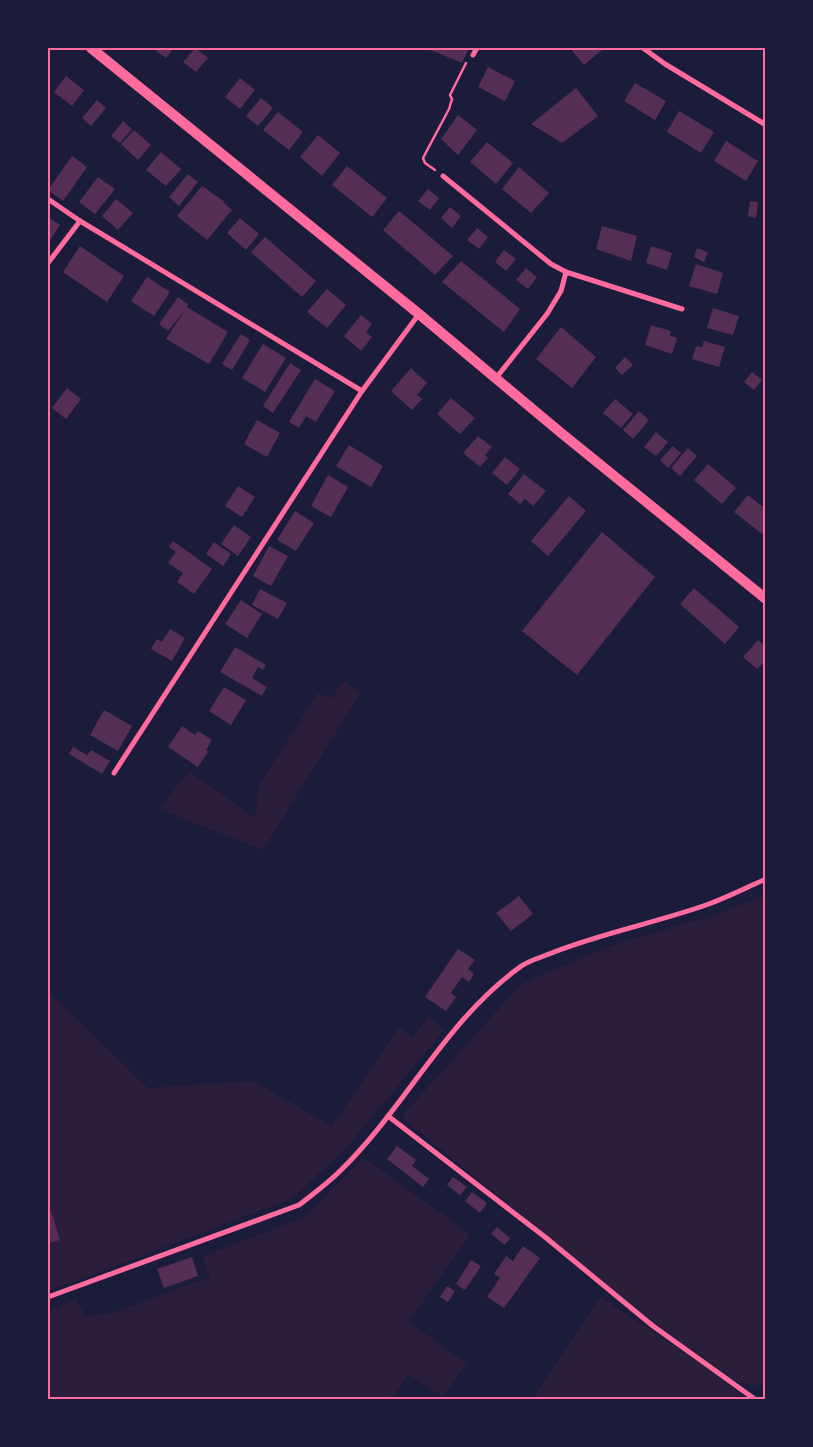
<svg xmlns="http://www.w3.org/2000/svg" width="813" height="1447" viewBox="0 0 813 1447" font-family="Quicksand,sans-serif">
	<rect width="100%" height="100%" fill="#1b1b3a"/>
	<g fill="#2a1e3b">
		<path d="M343 681 361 692 263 850 159 809 189 771 255 818 259 785 318 693 332 698Z"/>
		<path d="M765 895V1389L762 1386 726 1381 749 1400 533 1399 601 1297 719 1376 401 1117 522 983 616 944 718 914Z"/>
		<path d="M48 991 148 1088 253 1081 332 1126 399 1027 413 1037 429 1017 444 1030 349 1145 293 1198 76 1281 48 1290Z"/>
		<path d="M364 1158 470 1234 409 1322 467 1363 443 1397 408 1374 392 1399H48V1312L76 1299 85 1316 115 1312 210 1277 203 1256 303 1218Z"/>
	</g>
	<g fill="#542f53">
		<path d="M152 48H174L166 58Z"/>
		<path d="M195 48 208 58 196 72 183 62Z"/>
		<path d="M426 48H469L462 63Z"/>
		<path d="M570 48H600L602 50 584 65Z"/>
		<path d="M488 67 515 81 505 101 478 87Z"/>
		<path d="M66 76 84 90 72 106 54 92Z"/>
		<path d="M240 78 255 90 240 109 225 97Z"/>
		<path d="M635 83 666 101 655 120 624 101Z"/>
		<path d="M576 88 598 116 562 143 531 124Z"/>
		<path d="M261 98 273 108 258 126 246 116Z"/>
		<path d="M97 100 106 108 91 126 82 118Z"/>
		<path d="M679 111 714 132 701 153 667 132Z"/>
		<path d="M278 112 303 132 289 150 263 130Z"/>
		<path d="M458 115 477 130 458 155 441 139Z"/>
		<path d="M123 121 132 129 120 143 111 136Z"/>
		<path d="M134 130 151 145 138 160 121 144Z"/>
		<path d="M318 135 340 153 322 176 300 157Z"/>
		<path d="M726 141 758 161 746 181 714 161Z"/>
		<path d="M487 142 513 163 496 184 470 162Z"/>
		<path d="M161 152 181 169 166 186 146 170Z"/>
		<path d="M72 156 87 167 63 201 48 190Z"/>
		<path d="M347 166 387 198 372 217 332 185Z"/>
		<path d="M519 167 549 193 531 213 502 189Z"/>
		<path d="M188 174 198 182 179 206 169 197Z"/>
		<path d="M98 177 115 189 95 214 79 202Z"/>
		<path d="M202 186 225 202 224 203 232 210 207 240 177 216Z"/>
		<path d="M428 189 439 198 430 210 418 201Z"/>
		<path d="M116 199 133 213 118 230 102 216Z"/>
		<path d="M750 201 758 202 756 218 748 216Z"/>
		<path d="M450 207 461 216 452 228 441 218Z"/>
		<path d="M399 211 453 256 435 275 383 230Z"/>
		<path d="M48 217 60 225 48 243Z"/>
		<path d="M240 218 259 234 246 250 227 233Z"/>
		<path d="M602 226 637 236 631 261 596 249Z"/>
		<path d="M477 228 488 237 479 249 467 240Z"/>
		<path d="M265 237 316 281 302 297 251 252Z"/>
		<path d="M80 246 124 276 107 302 63 272Z"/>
		<path d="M651 246 672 253 667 270 646 263Z"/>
		<path d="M697 248 708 252 704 262 694 257Z"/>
		<path d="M504 250 516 259 506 271 495 262Z"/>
		<path d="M461 261 520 309 504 332 442 282Z"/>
		<path d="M696 264 723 273 717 294 689 286Z"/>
		<path d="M526 268 537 277 528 289 516 280Z"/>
		<path d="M147 277 170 292 154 316 131 301Z"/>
		<path d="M327 289 346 305 327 328 307 312Z"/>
		<path d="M178 297 188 304 187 307 228 332 209 364 166 339 185 310 168 331 159 324Z"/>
		<path d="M713 308 739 316 733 335 707 328Z"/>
		<path d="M361 315 372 324 366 332 372 337 361 351 344 336Z"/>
		<path d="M651 325 671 331 670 336 677 338 672 354 645 345Z"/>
		<path d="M561 327 596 357 572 388 536 359Z"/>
		<path d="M241 334 250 340 232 370 222 364Z"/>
		<path d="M704 341 725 347 719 367 692 359 696 346 702 347Z"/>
		<path d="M263 344 286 358 265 392 242 378Z"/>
		<path d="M625 357 633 365 622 375 615 368Z"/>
		<path d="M290 363 301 370 273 413 263 406Z"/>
		<path d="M411 368 427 383 417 395 422 399 412 410 391 391Z"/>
		<path d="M752 372 762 380 754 390 744 382Z"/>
		<path d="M315 379 335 391 316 422 306 416 299 428 289 422Z"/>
		<path d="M67 388 81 399 66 419 52 408Z"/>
		<path d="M451 398 475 418 460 434 437 414Z"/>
		<path d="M615 399 633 414 621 428 603 413Z"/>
		<path d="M639 411 649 420 633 439 623 430Z"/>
		<path d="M257 420 280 433 267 457 244 444Z"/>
		<path d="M656 432 668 442 656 456 644 447Z"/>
		<path d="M478 436 492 447 485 455 488 458 480 467 463 453Z"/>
		<path d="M349 445 383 466 371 487 336 466Z"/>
		<path d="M673 446 681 453 668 468 660 460Z"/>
		<path d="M688 448 697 456 680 476 671 468Z"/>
		<path d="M505 457 520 469 507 485 492 473Z"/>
		<path d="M708 464 736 488 722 504 694 480Z"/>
		<path d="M524 474 546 491 533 506 525 499 520 504 508 494Z"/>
		<path d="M328 475 348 487 331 517 311 506Z"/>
		<path d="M238 486 255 497 242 517 225 506Z"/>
		<path d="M748 495 763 507 766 504V537L734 512Z"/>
		<path d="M569 496 586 511 548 556 531 541Z"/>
		<path d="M295 511 314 523 296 551 277 540Z"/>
		<path d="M234 525 251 537 238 556 221 544Z"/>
		<path d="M602 532 655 577 577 675 522 631Z"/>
		<path d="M173 541 212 569 194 594 177 582 183 573 168 563 176 552 169 547Z"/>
		<path d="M214 542 231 554 223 566 206 554Z"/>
		<path d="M269 546 288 556 271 586 253 576Z"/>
		<path d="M694 588 739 627 725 644 680 604Z"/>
		<path d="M260 589 287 603 278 619 252 605Z"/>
		<path d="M241 600 262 614 247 638 225 624Z"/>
		<path d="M170 629 185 638 172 661 151 649 157 639 162 642Z"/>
		<path d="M758 640 766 647V660L757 669 743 657Z"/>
		<path d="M235 647 266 665 263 670 258 667 252 678 267 687 262 696 220 672Z"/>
		<path d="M224 687 246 700 231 725 209 711Z"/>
		<path d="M104 710 132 726 118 751 90 735Z"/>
		<path d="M182 726 195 735 198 731 212 740 206 750 208 752 198 767 168 747Z"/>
		<path d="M73 747 87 755 91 750 110 761 102 774 69 754Z"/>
		<path d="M519 896 533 914 511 931 496 913Z"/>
		<path d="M458 949 475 960 468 969 474 974 469 982 462 977 451 993 456 997 446 1011 425 997Z"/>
		<path d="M397 1146 416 1160 412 1166 429 1179 423 1187 387 1159Z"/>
		<path d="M453 1177 467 1187 460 1195 447 1185Z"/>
		<path d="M472 1192 487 1203 480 1213 465 1201Z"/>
		<path d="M51 1211 60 1240 48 1243V1213Z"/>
		<path d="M497 1227 510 1238 505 1245 491 1234Z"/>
		<path d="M523 1246 540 1258 504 1308 487 1297 500 1278 494 1274 506 1256 513 1261Z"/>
		<path d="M192 1257 198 1276 164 1288 157 1269Z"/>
		<path d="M471 1260 481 1266 465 1290 456 1284Z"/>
		<path d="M447 1286 455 1291 448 1302 440 1297Z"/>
	</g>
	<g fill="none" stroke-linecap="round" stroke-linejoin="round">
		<path stroke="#ff6b9d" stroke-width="2.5" d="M435 170 425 163 423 158 449 109 452 99 450 95 466 63"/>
		<g stroke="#ff6b9d" stroke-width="5">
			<path d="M643 48 665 64 766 125"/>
			<path d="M473 55 477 48"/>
			<path d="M443 176 551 264 566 272 682 309"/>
			<path d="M48 199 80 221 362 391"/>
			<path d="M48 263 80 221"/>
			<path d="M496 378 547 314 561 291 566 272"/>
			<path d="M114 773 362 391 419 314"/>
			<path d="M388 1116 545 1237 653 1326 756 1400"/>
			<path d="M48 1297 299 1205C313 1194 327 1184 340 1171 405 1108 445 1021 520 967 529 960 543 957 554 952 603 933 654 923 703 906 724 899 745 888 766 879"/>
		</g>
		<path stroke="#ff6b9d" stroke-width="10" d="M91 48 419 314 560 432 766 599"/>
	</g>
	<rect width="813" height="1447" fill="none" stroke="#1b1b3a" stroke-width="98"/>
	<rect x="49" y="49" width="715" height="1349" fill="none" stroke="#ff6b9d" stroke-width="2"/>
</svg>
